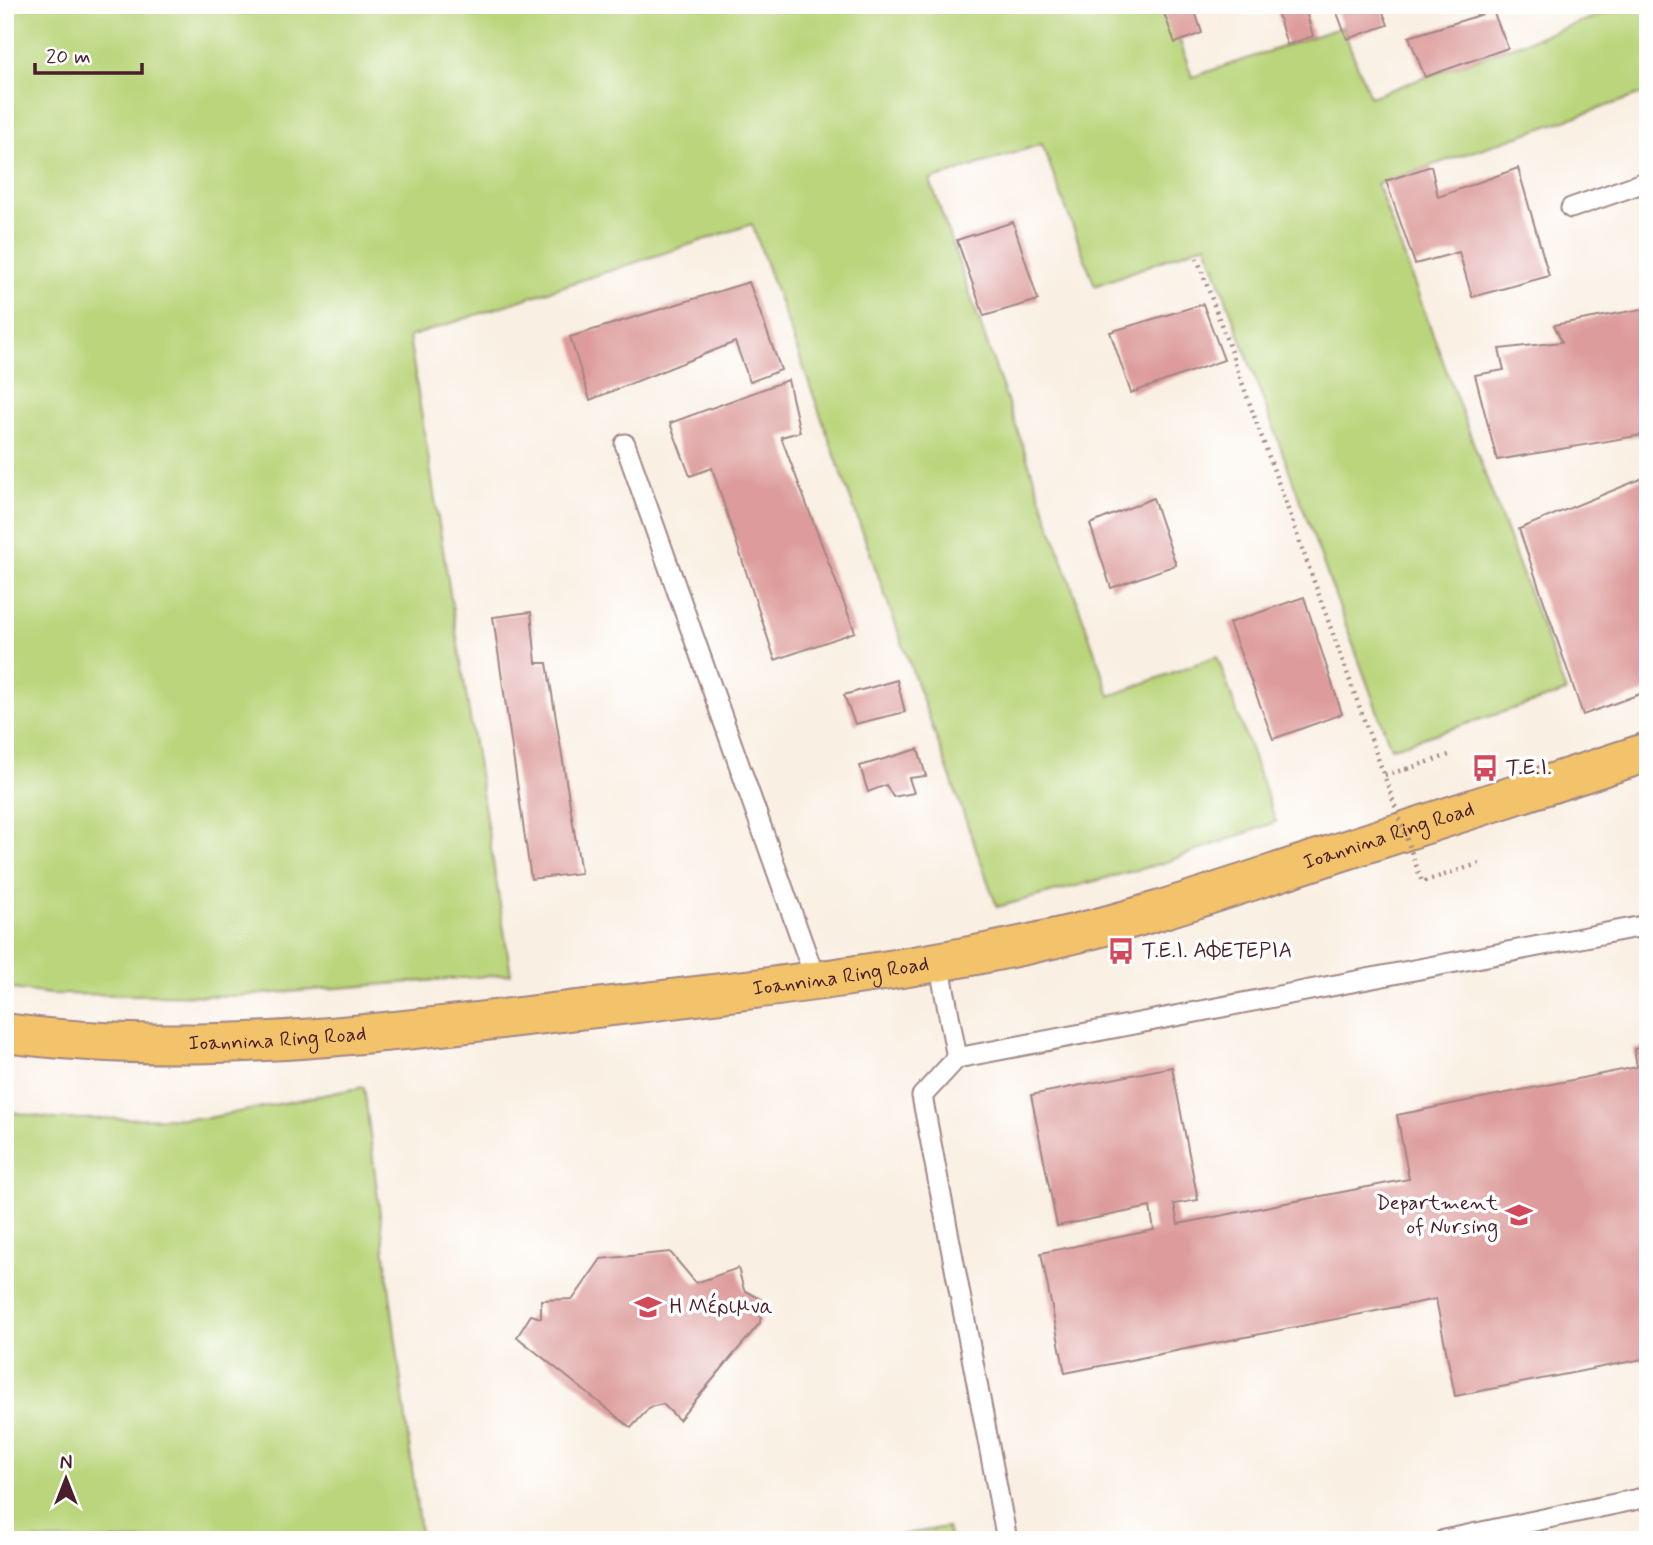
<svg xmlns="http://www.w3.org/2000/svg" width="1653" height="1545" viewBox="0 0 1653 1545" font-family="Mynerve,sans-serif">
	<rect width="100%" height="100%" fill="#fff"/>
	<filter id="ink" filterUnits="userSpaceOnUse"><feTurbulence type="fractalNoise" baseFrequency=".0143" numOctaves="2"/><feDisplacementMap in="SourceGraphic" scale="14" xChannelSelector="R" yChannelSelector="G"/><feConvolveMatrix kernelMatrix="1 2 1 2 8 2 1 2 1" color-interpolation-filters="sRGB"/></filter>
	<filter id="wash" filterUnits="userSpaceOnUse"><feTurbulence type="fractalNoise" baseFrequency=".00686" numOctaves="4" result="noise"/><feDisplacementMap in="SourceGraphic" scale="28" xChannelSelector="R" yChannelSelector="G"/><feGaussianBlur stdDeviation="1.57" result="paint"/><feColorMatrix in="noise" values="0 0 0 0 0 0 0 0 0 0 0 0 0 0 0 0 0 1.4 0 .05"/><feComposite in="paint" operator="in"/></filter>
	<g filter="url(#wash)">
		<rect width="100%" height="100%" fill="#f9efe2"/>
		<g fill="#bad57b" stroke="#827a53" stroke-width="2">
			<path d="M5 5H1168L1192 77 1342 27 1370 97 1628 5H1648V92L1377 184 1566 692 1391 748 1206 244 1095 286 1042 144 930 180 1110 696 1217 656 1276 822 1163 863 997 907 752 224 409 337 511 974 238 996 50 994 5 988Z"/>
			<path d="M364 1087 421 1540H5V1111L55 1119 208 1118Z"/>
			<path d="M947 1527 950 1540H872Z"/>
		</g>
		<g id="blocks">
			<g fill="#dd9c9b">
				<path d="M1161 5H1193L1202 33 1175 43Z"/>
				<path d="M1275 5H1314L1305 8 1313 36 1287 45Z"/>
				<path d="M1348 5H1380L1388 25 1347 39 1336 10Z"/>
				<path d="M1493 11 1508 48 1425 77 1409 37Z"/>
				<path d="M1431 166 1438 197 1518 168 1549 276 1472 297 1459 252 1415 264 1386 181Z"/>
				<path d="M1013 222 1038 300 984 316 957 240Z"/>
				<path d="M749 282 781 370 750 382 735 342 590 400 570 337Z"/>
				<path d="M1203 304 1224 360 1131 393 1110 332Z"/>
				<path d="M1648 308V434L1497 460 1475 375 1504 370 1499 349 1562 342 1554 325Z"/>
				<path d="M788 380 800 432 781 437 855 632 775 660 712 468 690 476 670 423Z"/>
				<path d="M1648 476V663H1645L1648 669V691L1583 715 1519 529Z"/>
				<path d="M1153 498 1176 565 1111 588 1090 524Z"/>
				<path d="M1304 597 1342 714 1273 739 1229 623Z"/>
				<path d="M531 612 536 663H547L581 873 531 879 493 617Z"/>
				<path d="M897 680 905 712 855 724 844 695Z"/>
				<path d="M918 749 926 776 909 778 914 793 893 797 886 785 868 792 860 766Z"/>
				<path d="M1648 1047V1358L1455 1396 1436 1299 1065 1373 1041 1253 1154 1230 1150 1207 1057 1226 1031 1095 1172 1067 1198 1200 1174 1204 1178 1224 1409 1179 1397 1115 1637 1067 1634 1049Z"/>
				<path d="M670 1252 696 1283 738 1268 744 1290 762 1300 760 1323 679 1420 663 1404 650 1407 631 1428 517 1337 531 1315 541 1318V1300L573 1299 601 1259Z"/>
			</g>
		</g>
	</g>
	<g filter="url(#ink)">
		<use href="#blocks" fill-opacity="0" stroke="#a28786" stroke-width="2"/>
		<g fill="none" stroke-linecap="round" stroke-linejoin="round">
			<defs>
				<g id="service">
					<path d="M1571 208 1648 181"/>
					<path d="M625 444 816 981"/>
					<path d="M939 962 957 1058 922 1096 1007 1540"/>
					<path d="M957 1058 1648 925"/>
					<path d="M1444 1540 1648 1497"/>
				</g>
				<g id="trunk">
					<path id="s1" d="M5 1033C181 1057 360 1036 535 1015 708 994 882 978 1052 939 1137 920 1220 891 1303 864 1418 826 1533 789 1648 752"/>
				</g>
			</defs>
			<use href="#service" stroke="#a28786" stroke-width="23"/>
			<use href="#trunk" stroke="#a28786" stroke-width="42"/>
			<g stroke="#a28786" stroke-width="4.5" stroke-dasharray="2 5" stroke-linecap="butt">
				<path d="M1197 258 1384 775"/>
				<path d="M1407 769 1449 755"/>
				<path d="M1444 875 1481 863"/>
			</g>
			<use href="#service" stroke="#fff" stroke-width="19"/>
			<use href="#trunk" stroke="#f2c36a" stroke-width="38"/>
			<path stroke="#a28786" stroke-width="4.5" stroke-dasharray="2 5" stroke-linecap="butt" d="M1407 769 1384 775 1422 882 1444 875"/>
		</g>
	</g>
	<defs>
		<symbol id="bus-bare" viewBox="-9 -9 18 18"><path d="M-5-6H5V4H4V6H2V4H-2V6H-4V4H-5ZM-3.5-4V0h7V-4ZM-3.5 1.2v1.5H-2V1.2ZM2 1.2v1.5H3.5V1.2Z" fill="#d1495b" stroke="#fff" stroke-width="2.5" paint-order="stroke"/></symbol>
		<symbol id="university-bare" viewBox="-9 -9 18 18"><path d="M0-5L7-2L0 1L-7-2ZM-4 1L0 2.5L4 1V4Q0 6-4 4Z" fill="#d1495b" stroke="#fff" stroke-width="2.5" paint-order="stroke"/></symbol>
		<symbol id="school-bare" viewBox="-9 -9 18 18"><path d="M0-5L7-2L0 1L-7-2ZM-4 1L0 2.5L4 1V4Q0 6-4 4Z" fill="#d1495b" stroke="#fff" stroke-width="2.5" paint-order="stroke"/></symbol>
	</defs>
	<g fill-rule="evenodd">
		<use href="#bus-bare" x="1466" y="749" width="38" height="38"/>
		<use href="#bus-bare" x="1102" y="932" width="38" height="38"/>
		<use href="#university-bare" x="1500" y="1196" width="38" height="38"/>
		<use href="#school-bare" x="629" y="1288" width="38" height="38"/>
	</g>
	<g text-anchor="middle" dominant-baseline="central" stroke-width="7" stroke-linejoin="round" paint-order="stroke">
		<g font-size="21" fill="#4a1f2b" stroke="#fff" text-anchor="start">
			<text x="1506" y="768">Τ.Ε.Ι.</text>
			<text x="1142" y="951">Τ.Ε.Ι. ΑΦΕΤΕΡΙΑ</text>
			<text x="1498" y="1203" text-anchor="end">Department<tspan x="1498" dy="24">of Nursing</tspan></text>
			<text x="669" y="1307">Η Μέριμνα</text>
		</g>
		<g font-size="21" fill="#4a1f2b" stroke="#fff">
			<text stroke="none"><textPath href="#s1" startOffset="1407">Ioannina Ring Road</textPath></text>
			<text stroke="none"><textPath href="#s1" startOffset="840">Ioannina Ring Road</textPath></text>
			<text stroke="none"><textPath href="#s1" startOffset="273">Ioannina Ring Road</textPath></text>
		</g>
	</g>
	<rect width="1653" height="1545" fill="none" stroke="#fff" stroke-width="28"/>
	<g transform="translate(66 1479)" stroke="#ffffff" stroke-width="5" paint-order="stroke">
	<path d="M0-5L12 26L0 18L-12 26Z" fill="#4a1f2b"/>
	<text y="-10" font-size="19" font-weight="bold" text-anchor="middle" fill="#4a1f2b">N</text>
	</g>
	<path d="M35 63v10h107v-10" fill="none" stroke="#4a1f2b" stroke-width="3.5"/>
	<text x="46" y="63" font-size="21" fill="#4a1f2b" stroke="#ffffff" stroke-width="5" paint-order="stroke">20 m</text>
</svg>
